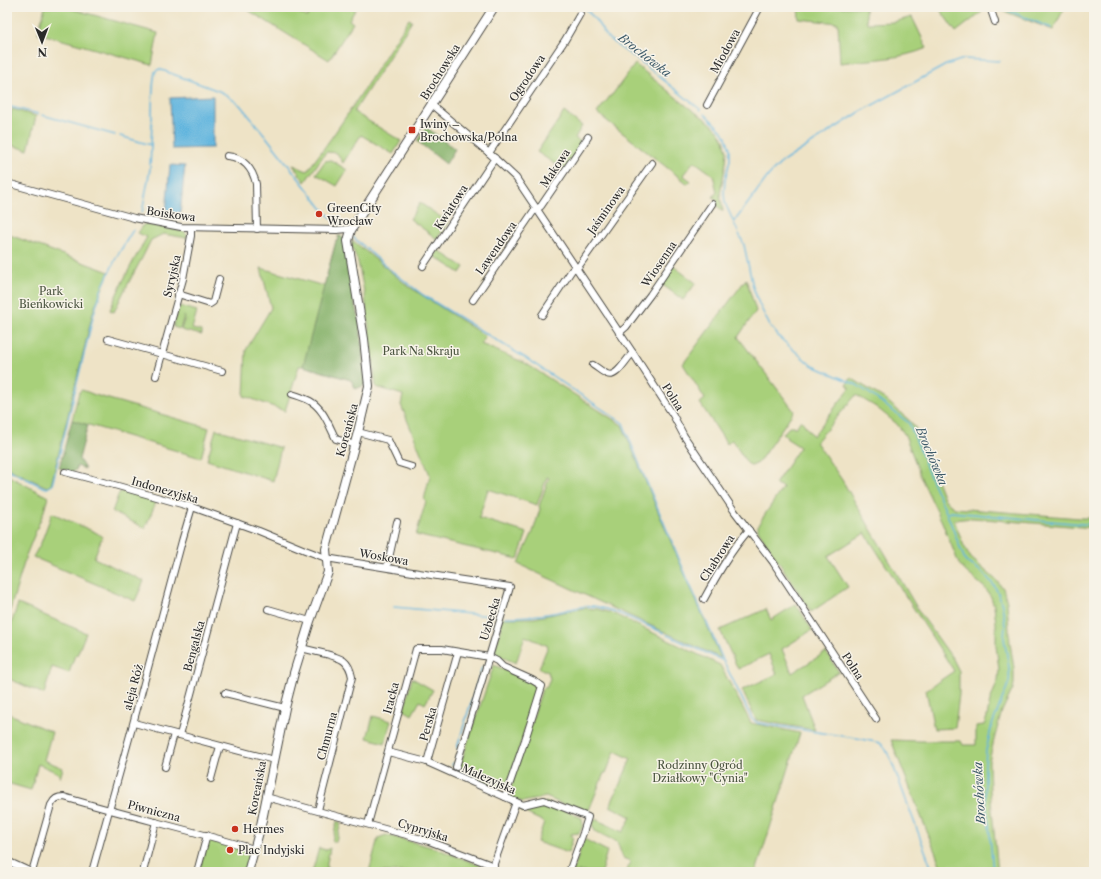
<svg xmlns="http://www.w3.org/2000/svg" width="1101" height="879" viewBox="0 0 1101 879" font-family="'Libre Caslon Text',serif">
	<rect width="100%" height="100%" fill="#f7f3e8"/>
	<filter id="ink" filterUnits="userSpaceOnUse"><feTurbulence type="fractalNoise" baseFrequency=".025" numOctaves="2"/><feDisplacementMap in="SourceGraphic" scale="8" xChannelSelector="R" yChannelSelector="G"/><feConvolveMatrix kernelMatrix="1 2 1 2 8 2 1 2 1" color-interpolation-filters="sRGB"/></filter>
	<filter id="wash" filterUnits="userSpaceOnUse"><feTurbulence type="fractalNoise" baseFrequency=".012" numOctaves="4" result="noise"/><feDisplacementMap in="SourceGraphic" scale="16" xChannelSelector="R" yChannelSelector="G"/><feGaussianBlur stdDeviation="0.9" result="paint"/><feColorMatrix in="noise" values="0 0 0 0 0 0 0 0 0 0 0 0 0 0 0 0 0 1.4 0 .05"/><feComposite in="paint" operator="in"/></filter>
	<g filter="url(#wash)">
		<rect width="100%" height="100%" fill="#eee3c6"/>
		<g fill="#a8d07a" stroke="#6a7e52">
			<path d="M45 7H65L158 33 152 65 38 33Z"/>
			<path d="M243 7H289L307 17 313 7H357L349 20 353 23 329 60Z"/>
			<path d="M798 7H865L867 23 894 22 912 17 927 48C899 60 870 59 840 63L838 23 799 19Z"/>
			<path d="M938 7H981L982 12 956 32Z"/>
			<path d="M993 7H1065L1053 30Z"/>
			<path d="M409 19 412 21 354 112 401 141 393 154 361 135 343 163 337 153 326 152 305 182 293 165 307 171C344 123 376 70 409 19Z"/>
			<path d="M635 64 688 107 708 121 719 131 724 140 727 151 726 162 720 194 723 211 717 206V200L713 197 717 192 713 175 694 161 683 175 691 181 688 184 597 113 611 95H612Z"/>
			<path d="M12 109 36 116 28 150 7 144V128Z"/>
			<path d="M564 112 582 126 575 138 582 143 564 170 537 152Z"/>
			<path d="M331 160 347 170 337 186 316 174 325 161Z"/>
			<path d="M420 203 448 222 437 239 410 219Z"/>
			<path d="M144 224 185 232 187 235V238L163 234 151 240C140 264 125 287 114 312L110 310C120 285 133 261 147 237L138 233Z"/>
			<path d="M7 234 109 272 93 312 51 485 47 487 7 468V284L12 271 7 269Z"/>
			<path d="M338 236H341L355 291 352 292 357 314 356 389 351 380 303 366H299L285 411 244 396 246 350 271 308 261 268 324 286 336 241 339 240Z"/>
			<path d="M352 240 408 286 485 336 481 344 525 363 622 425 662 521 721 658 518 564 533 532 540 509 539 506 549 478 547 477 537 505 488 489 479 518 527 533 518 559 416 535 426 501 424 500 430 475 401 405 403 395 376 387 365 296 358 262 352 247Z"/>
			<path d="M438 250 464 267 460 273 434 256Z"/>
			<path d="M673 266 696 283 683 300 660 283Z"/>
			<path d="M746 279 756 311 738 337 794 411 758 463 752 466 747 463 732 440 727 444 700 403 705 399 683 364Z"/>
			<path d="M179 306 197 311 192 329 202 331V335L181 330 185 317 184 316 180 329 173 327Z"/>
			<path d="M851 378 885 399 911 422 918 432 944 498 948 503 955 508 1079 518H1094V528L972 518 954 520 964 546 971 558 996 580 1003 588 1007 602 1010 643 1014 668V684L1013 689 1002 711 994 740 989 762 990 790 998 872H943L891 740 919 741H961L963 745H976V726L984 725 987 717 990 701 998 680 999 669 996 646V623L994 606 991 597 985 588 965 571 959 564 942 522 922 480 905 435 897 424 876 407 856 395 816 442 842 480 920 613 953 659 959 671V694L955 728 934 729 926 690 954 671 865 533 828 556 848 587 811 612 758 530V525L783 487 775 484 800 447 786 438 787 437 783 434 789 427H796L801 420 813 436 850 388 847 384Z"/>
			<path d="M82 390 95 395 209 428 201 458 72 420 79 392Z"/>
			<path d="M216 429 281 448 273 481 207 460Z"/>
			<path d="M7 475 48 497 44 511 27 553 7 620Z"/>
			<path d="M124 490 157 500 145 528 112 512 119 493Z"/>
			<path d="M52 513 97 533 102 537 94 558 144 581 135 601 33 557 41 543Z"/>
			<path d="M18 604 86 633 77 655H75L69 673 52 667 44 694 7 678V632L10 627Z"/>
			<path d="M796 604 812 630 782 649 792 673 826 652 839 672 802 695 815 730 756 720 742 690 777 674 769 654 738 669 720 630 766 609 771 620Z"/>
			<path d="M584 608 598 609 614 614 720 665 751 723 800 733 756 872H627L630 861 623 858 617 842 595 831 592 825 595 819 623 832 631 817 610 806 631 759 615 751 606 773H604L587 815 546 797 523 802 514 799 509 794 542 689 547 687 550 678 548 672 539 668 548 646 525 636 516 663 497 655 495 649 502 627 499 625 501 618H534Z"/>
			<path d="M494 665 532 682 537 690 511 775 504 788 497 787 462 770 460 765Z"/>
			<path d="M412 678 433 690 425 704 420 701 412 715 404 710Z"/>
			<path d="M7 713 52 732 44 760 63 768 60 778 58 773 38 764 31 790 7 783Z"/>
			<path d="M373 716 391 721 385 743 367 738Z"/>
			<path d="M546 802 582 818 583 826 579 833 571 834 573 838 568 853 537 842 544 822 521 811Z"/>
			<path d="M337 821 341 823 336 842 332 841Z"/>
			<path d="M386 835 435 848 484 867 486 872H369L378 838Z"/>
			<path d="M210 839 249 850 251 853 246 872H199L207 842Z"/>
			<path d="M584 839 607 851 601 872H573Z"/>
			<path d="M319 848 326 850 330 848 326 868 340 872H312Z"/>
			<path d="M7 864 24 872H7Z"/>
		</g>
		<g fill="#86b26a" stroke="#586e4a">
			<path d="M426 127 455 149 446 164 417 141Z"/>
			<path d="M338 236H341L345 240 355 291 352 292 357 314 360 320 365 385 356 389 351 380 303 366 336 241 339 240Z"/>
			<path d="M72 420 88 425 79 459 85 469 77 466 76 470 72 472 59 468Z"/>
		</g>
		<g fill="#62b5de" stroke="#467084">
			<path d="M213 96V148L172 149 170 98Z"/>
			<path d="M170 165 185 166 180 215 166 213Z"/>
		</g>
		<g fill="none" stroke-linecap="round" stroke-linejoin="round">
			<g stroke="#62b5de" stroke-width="1.5">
				<path d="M584 7 594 18 608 38 619 47 640 61 701 110"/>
				<path d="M1000 7 1051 28"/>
				<path d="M7 106 38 114"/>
				<path d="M705 114 724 133 727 140 730 149V160L725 180 724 193 725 203 744 245 753 287 759 304 770 326 780 338 811 365 857 385 869 393 909 423 923 457 928 472 947 514 965 560C968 564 971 565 975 567 982 572 990 580 995 587 1002 599 1004 612 1005 626 1005 630 1004 634 1004 638 1006 653 1011 667 1009 682L992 725 986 750 985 765V796L989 824 993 872"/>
				<path d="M42 115 115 135"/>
				<path d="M152 120C152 104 152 88 155 72L159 69 219 91 225 94 240 105 264 134 326 213 340 225"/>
				<path d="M120 136 151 145"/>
				<path d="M142 213 150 169 152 122"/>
				<path d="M734 222 769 175 781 163 860 112 946 65 964 59 1000 61"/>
				<path d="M353 237 388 268 423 295 527 359 623 423 645 478 688 580 724 662 752 719 758 723 862 739 880 743 885 748 891 760 933 872"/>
				<path d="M103 286 116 258 133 230"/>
				<path d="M7 469 43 487 47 488 52 485 94 313 102 288"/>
				<path d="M947 514 951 512 1094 525"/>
				<path d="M394 607 493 616"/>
				<path d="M505 617C521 617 537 616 553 613 566 611 579 605 592 606 613 608 644 625 664 633"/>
				<path d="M667 635 724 661"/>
				<path d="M457 748 482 667"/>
				<path d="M452 765 453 763"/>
				<path d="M454 769 476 779"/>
			</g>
		</g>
	</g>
	<g filter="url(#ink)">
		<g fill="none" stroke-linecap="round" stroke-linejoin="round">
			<defs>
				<g id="street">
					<path d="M990 7 995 22"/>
					<path d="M432 105 489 153 516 178 633 353 673 415 684 436 735 512 773 562 876 719"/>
					<path d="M707 105 760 7"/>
					<path d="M489 153 565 40 580 14"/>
					<path d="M227 156C243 157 253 169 256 184L257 229"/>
					<path d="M7 183 134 218 181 227 337 230 348 229 351 230"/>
					<path d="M191 228V236L183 279 162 354 222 371"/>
					<path d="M423 266 495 158"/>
					<path d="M178 294 210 304 213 302 219 279"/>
					<path d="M473 300 533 212 541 206 588 137"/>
					<path d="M542 315 572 270 579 266 652 163"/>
					<path d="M619 333 626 327 650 295 712 204"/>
					<path d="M108 339 162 354 156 376"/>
					<path d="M593 365C598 368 602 372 607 374 617 379 626 358 633 353"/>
					<path d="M292 394C298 396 305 398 310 401 324 409 329 426 336 439L355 445"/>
					<path d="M358 432 388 440 399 463 412 467"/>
					<path d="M65 472 118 486 192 507 259 531 305 550 326 558 456 579 510 587 456 767"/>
					<path d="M387 567 397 522"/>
					<path d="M704 599C717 575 731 550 749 530"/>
					<path d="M268 609 310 621"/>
					<path d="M301 648C309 650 318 652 326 654 341 658 349 660 352 677L318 810"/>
					<path d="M225 693 285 708"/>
					<path d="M134 723 274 760"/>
					<path d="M180 735 237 523"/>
					<path d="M388 752 427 762 458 652"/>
					<path d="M427 762 523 805 544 800 588 817 583 833 569 872"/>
					<path d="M165 767 174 734"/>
					<path d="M211 779 220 746"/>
					<path d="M266 797 429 841 494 866"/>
					<path d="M368 824 416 649H442L489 657 497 661 503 667 532 680 542 686 525 740 505 797"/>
					<path d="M7 861 31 872"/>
					<path d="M32 872 51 805C54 799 57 797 64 797 127 816 191 830 254 849"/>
					<path d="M92 872 130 735 182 541 192 507"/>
					<path d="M143 872 156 822"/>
					<path d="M197 872 207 835"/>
					<path d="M491 872 516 802"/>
				</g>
				<path id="secondary" d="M248 872 261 825 285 708 294 673 310 621 328 572 326 549 358 432 369 386 364 339 348 241 351 230 494 7"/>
			</defs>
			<use href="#street" stroke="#484742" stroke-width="8"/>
			<use href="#secondary" stroke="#484742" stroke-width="10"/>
			<use href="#street" stroke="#fff" stroke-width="6"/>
			<use href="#secondary" stroke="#fff" stroke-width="8"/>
		</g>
	</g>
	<g fill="#c8321e" stroke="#f7f3e8" stroke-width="1.5">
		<rect x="408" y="126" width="8" height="8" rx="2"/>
		<circle cx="319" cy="214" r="4"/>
		<circle cx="235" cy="829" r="4"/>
		<circle cx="230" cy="850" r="4"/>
	</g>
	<g text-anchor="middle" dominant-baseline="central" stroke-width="3" stroke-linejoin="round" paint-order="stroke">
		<g font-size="11" fill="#2b2b2b" stroke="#f7f3e8">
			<text transform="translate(725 51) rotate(-61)">Miodowa</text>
			<text transform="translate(440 72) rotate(-58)">Brochowska</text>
			<text transform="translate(527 78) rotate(-56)">Ogrodowa</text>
			<text transform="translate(555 168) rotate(-56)">Makowa</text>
			<text transform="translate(451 207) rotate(-57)">Kwiatowa</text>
			<text transform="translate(606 210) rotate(-55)">Jaśminowa</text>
			<text transform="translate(171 214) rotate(8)">Boiskowa</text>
			<text transform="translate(496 248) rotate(-55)">Lawendowa</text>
			<text transform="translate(659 264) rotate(-56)">Wiosenna</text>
			<text transform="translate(172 276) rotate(-77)">Syryjska</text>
			<text transform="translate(673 397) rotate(58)">Polna</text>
			<text transform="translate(347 430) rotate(-75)">Koreańska</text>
			<text transform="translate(165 490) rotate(16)">Indonezyjska</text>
			<text transform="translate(384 557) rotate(10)">Woskowa</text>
			<text transform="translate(717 558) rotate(-57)">Chabrowa</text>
			<text transform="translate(490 619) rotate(-73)">Uzbecka</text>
			<text transform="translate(194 646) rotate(-75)">Bengalska</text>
			<text transform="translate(853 666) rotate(57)">Polna</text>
			<text transform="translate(133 687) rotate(-75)">aleja Róż</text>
			<text transform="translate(391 698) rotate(-75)">Iracka</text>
			<text transform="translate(428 724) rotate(-74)">Perska</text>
			<text transform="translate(327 736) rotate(-75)">Chmurna</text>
			<text transform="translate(489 779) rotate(24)">Malezyjska</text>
			<text transform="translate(257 788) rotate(-79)">Koreańska</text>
			<text transform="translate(154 811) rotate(15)">Piwniczna</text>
			<text transform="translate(423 830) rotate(17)">Cypryjska</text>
		</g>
		<g font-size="11" fill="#2b2b2b" stroke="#f7f3e8" text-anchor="start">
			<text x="420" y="124">Iwiny –<tspan x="420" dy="13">Brochowska/Polna</tspan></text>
			<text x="327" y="208">GreenCity<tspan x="327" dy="13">Wrocław</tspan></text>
			<text x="243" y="829">Hermes</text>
			<text x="238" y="850">Plac Indyjski</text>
		</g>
		<g font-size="11" fill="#4a543f" stroke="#f7f3e8">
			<text x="51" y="291">Park<tspan x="51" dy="13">Bieńkowicki</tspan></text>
			<text x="421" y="351">Park Na Skraju</text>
			<text x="700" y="765">Rodzinny Ogród<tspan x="700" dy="13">Działkowy "Cynia"</tspan></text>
		</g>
		<g font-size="12" font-style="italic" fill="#3e5b6a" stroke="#f7f3e8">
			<text transform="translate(645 55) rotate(38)">Brochówka</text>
			<text transform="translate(932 456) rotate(67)">Brochówka</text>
			<text transform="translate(979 793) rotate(-93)">Brochówka</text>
		</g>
	</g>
	<rect width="1101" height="879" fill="none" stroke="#f7f3e8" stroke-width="24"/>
	<g transform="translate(42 42) rotate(179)" stroke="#f7f3e8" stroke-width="3" paint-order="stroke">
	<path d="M0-3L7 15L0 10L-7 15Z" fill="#2b2b2b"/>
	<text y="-6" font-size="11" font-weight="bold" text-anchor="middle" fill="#2b2b2b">N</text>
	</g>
</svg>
